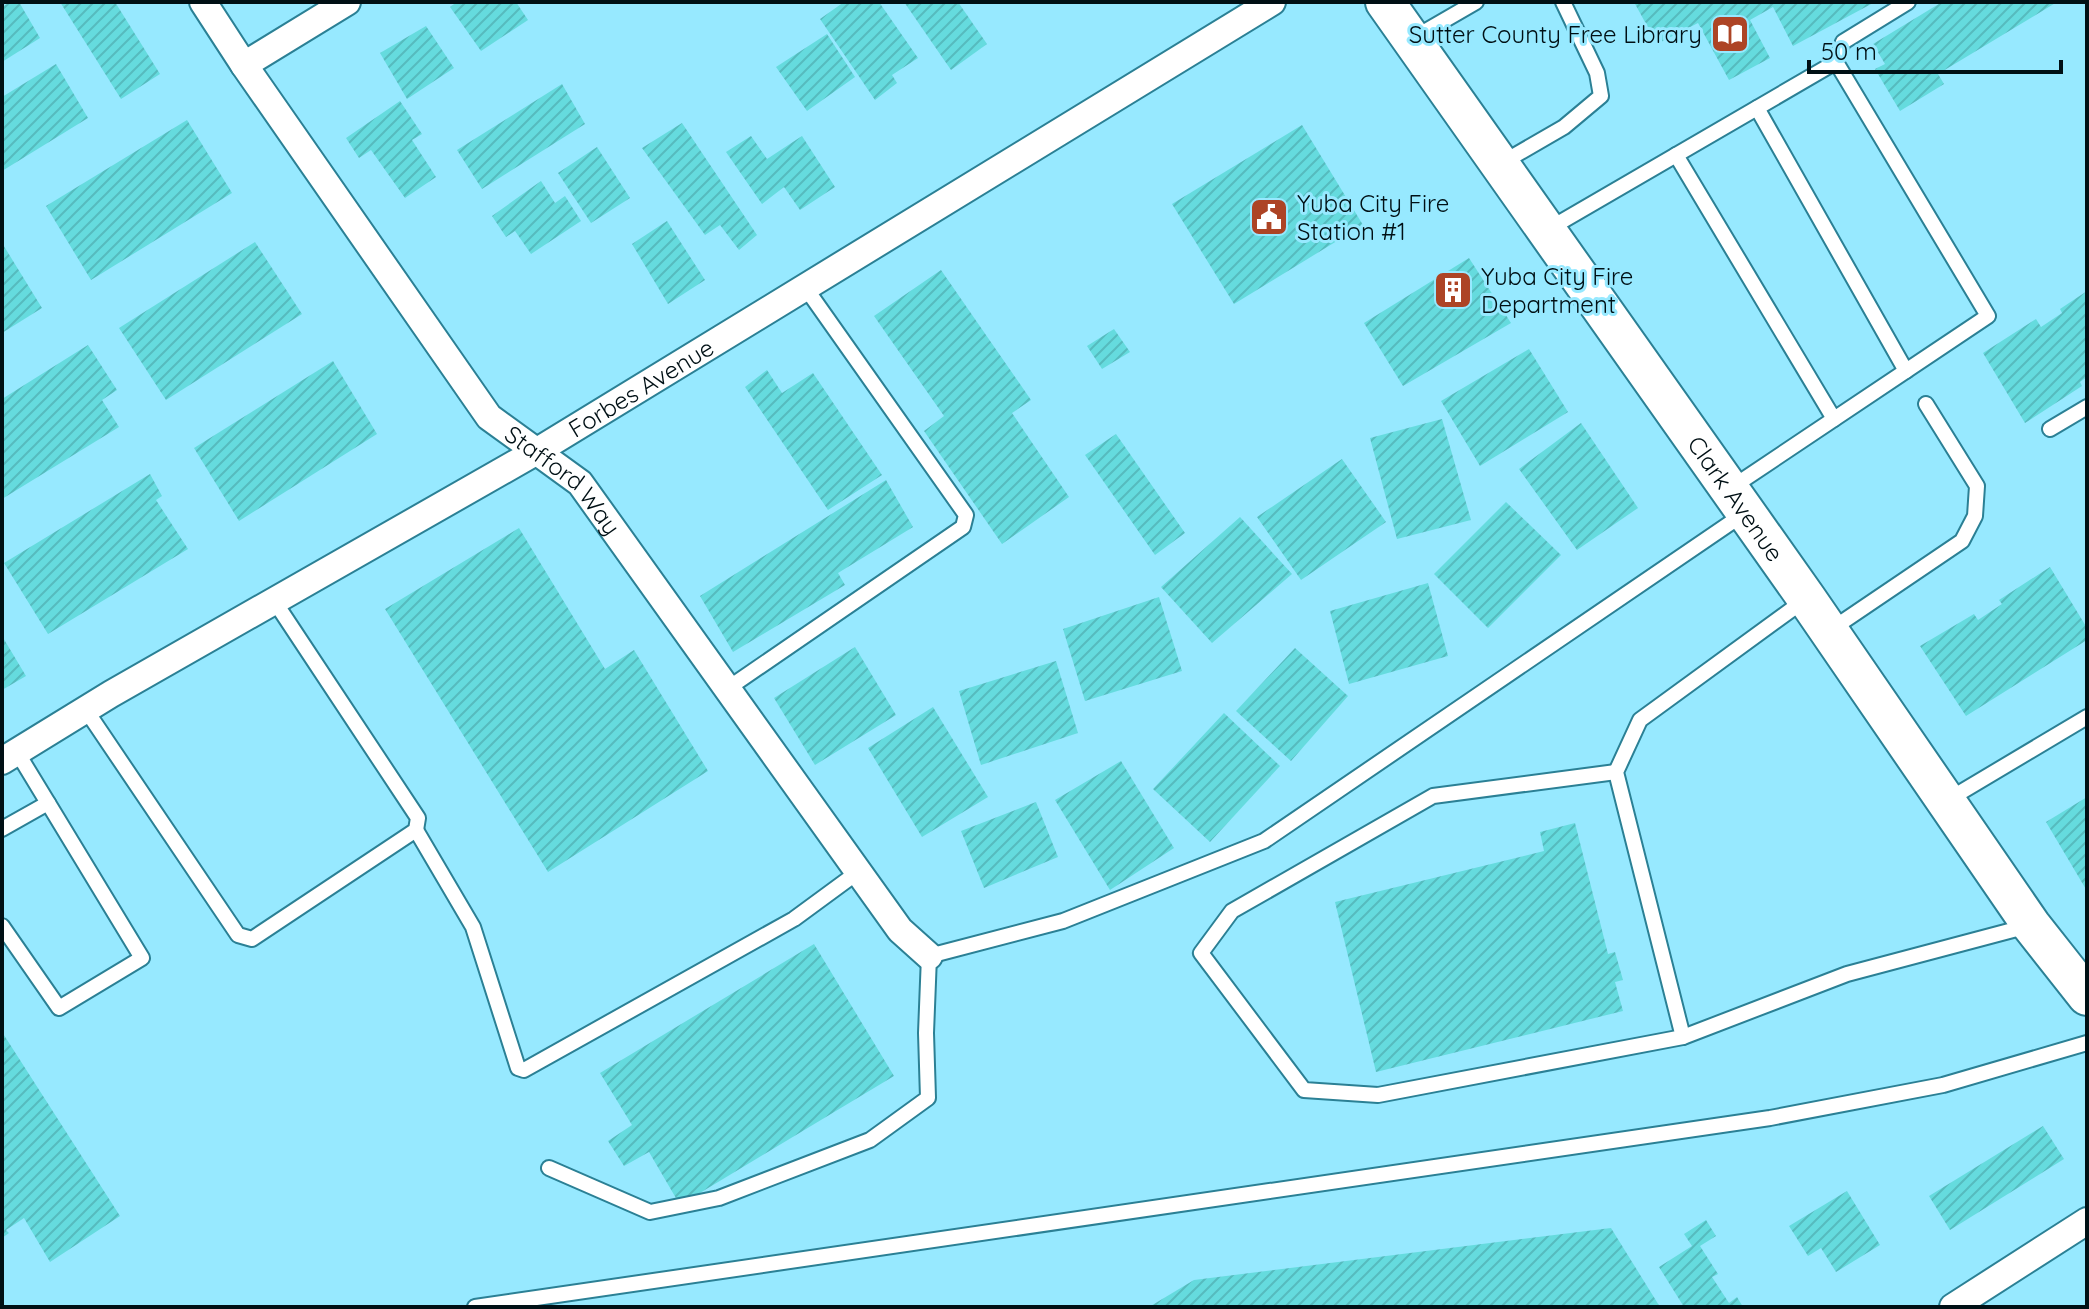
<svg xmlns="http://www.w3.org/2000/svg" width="2089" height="1309" viewBox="0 0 2089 1309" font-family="Quicksand,sans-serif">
	<defs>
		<pattern id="building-hatch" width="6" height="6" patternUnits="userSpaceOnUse" patternTransform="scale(2)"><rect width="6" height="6" fill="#65dbde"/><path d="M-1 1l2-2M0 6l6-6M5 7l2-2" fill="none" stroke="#56bbbe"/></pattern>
	</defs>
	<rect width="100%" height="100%" fill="#97e9ff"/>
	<g fill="url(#building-hatch)">
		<path d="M10 2H19L40 38 2 62V7Z"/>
		<path d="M60 2H115L160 74 121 99Z"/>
		<path d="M457 2H516L528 20 481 51 450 7Z"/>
		<path d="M844 2H879L918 58 892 75 897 83 875 100 820 19Z"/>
		<path d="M904 2H958L987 44 951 70Z"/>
		<path d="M1634 2H1875L1793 46 1773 7 1750 20 1770 58 1729 80 1698 23 1657 44Z"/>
		<path d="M1942 2H2057L1938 74 1944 84 1900 111 1875 69 1885 64 1873 44Z"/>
		<path d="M426 26 454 68 407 99 380 53Z"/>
		<path d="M827 34 855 77 807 111 776 67Z"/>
		<path d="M56 64 88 118 2 171V97Z"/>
		<path d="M562 84 585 124 482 189 457 150Z"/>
		<path d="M400 101 422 134 412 140 436 177 405 198 371 150 359 158 346 138Z"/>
		<path d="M187 120 232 193 91 280 46 206Z"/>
		<path d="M682 123 757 235 739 250 720 225 705 235 642 148Z"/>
		<path d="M1302 125 1363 225 1234 304 1172 204Z"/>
		<path d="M751 136 767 159 802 136 835 187 800 210 784 187 762 204 726 152Z"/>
		<path d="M597 147 630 198 591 223 558 173Z"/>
		<path d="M541 181 555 203 565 196 581 221 531 254 515 231 506 237 492 216Z"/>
		<path d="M667 221 705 280 668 304 632 244Z"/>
		<path d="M255 242 302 314 166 400 119 328Z"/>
		<path d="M2 243 42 308 2 333Z"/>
		<path d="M1469 258 1511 323 1403 386 1364 323Z"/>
		<path d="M941 270 1031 400 1012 413 1069 497 1002 544 924 431 944 416 874 316Z"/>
		<path d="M2087 291V377L2080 382 2082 386 2025 423 1983 353 2036 319 2041 327 2062 313 2060 309Z"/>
		<path d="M1114 329 1130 352 1102 369 1087 346Z"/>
		<path d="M88 345 117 390 102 400 119 427 2 499V399Z"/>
		<path d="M1529 349 1568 412 1480 466 1441 401Z"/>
		<path d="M333 361 377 434 239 521 194 448Z"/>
		<path d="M767 370 782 393 813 373 882 475 828 510 745 387Z"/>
		<path d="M1442 419 1471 520 1397 539 1370 438Z"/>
		<path d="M1581 423 1638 508 1577 550 1519 469Z"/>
		<path d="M1116 434 1185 533 1155 555 1085 455Z"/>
		<path d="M1342 459 1386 522 1301 580 1257 517Z"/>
		<path d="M150 474 162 496 156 500 188 549 48 634 4 563Z"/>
		<path d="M886 480 913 527 838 573 845 585 733 652 700 596Z"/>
		<path d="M1506 502 1561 555 1488 628 1434 574Z"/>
		<path d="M1240 517 1292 574 1212 643 1161 587Z"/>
		<path d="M519 528 605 669 634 650 708 771 548 872 385 609Z"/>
		<path d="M2050 567 2087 628V640L1966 716 1920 646 1974 614 1978 620 2002 604 1999 600Z"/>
		<path d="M1428 583 1448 656 1349 684 1330 611Z"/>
		<path d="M1159 597 1182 671 1085 701 1063 629Z"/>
		<path d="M2 636 26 676 2 690Z"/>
		<path d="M855 647 896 715 815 765 774 698Z"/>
		<path d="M1295 648 1348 696 1291 761 1236 711Z"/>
		<path d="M1056 661 1078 733 981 765 959 691Z"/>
		<path d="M933 707 988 797 922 837 868 748Z"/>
		<path d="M1224 713 1280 766 1210 842 1153 789Z"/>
		<path d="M1121 761 1174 848 1110 890 1055 800Z"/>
		<path d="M2087 797V891L2046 822Z"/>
		<path d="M1036 802 1058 857 984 888 961 831Z"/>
		<path d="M1575 823 1608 954 1615 952 1623 980 1615 982 1623 1011 1376 1072 1335 902 1544 851 1540 832Z"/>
		<path d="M814 944 894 1076 680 1205 649 1152 624 1166 608 1141 632 1125 600 1073Z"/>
		<path d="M2 1032 120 1216 50 1262 24 1218 6 1230 9 1233 2 1238Z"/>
		<path d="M2043 1126 2064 1159 1950 1230 1929 1196Z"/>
		<path d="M1847 1191 1880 1245 1836 1272 1821 1248 1808 1256 1789 1226Z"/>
		<path d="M1706 1220 1716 1236 1700 1246 1718 1274 1712 1277 1729 1303 1737 1297 1743 1307H1684L1659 1267 1692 1246 1684 1234Z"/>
		<path d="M1611 1228 1660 1307H1149L1194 1280Z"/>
	</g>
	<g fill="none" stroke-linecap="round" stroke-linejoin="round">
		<defs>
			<g id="lane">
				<path d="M1412 39 1476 2"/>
				<path d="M1836 62 1843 42 1908 2"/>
				<path d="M1757 108 1906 371"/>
				<path d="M1676 155 1834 419"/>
				<path d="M1500 164 1564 127 1601 96 1597 73 1563 2"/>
				<path d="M1547 230 1836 62 1988 316 1731 488"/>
				<path d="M2050 429 2087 407"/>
				<path d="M1829 631 1962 541 1975 516 1977 486 1926 404"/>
				<path d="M727 689 963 527 966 515 805 287"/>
				<path d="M86 710 238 935 252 939 416 830 418 818 275 602"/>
				<path d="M17 752 48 803"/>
				<path d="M1616 772 1433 796 1232 911 1201 953 1304 1090 1378 1095 1683 1037 1847 974 2028 926"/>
				<path d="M1946 801 2087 717"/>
				<path d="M2 829 48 803 142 958 59 1008 2 926"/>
				<path d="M416 830 473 927 518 1068 524 1070 794 919 858 872"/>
				<path d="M1683 1037 1616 772 1640 720 1806 599"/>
				<path d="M549 1168 650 1212 719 1198 870 1140 928 1098 926 1033 929 956 1063 921 1264 841 1745 513"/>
				<path d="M475 1307 1770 1118 1943 1085 2087 1043"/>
			</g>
			<g id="street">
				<path id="s1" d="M203 2 244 65 489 417 580 483 900 930 929 956"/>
				<path d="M244 65 347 2"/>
				<path id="s2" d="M2 761 111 694 539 450 1272 2"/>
				<path d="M1953 1307 2087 1221"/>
			</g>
			<g id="secondary">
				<path id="s3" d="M1385 2 1807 599 2031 925 2087 996"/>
			</g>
		</defs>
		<use href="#lane" stroke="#2b8095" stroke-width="18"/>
		<use href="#street" stroke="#2b8095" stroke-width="30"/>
		<use href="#secondary" stroke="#2b8095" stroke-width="42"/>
		<use href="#lane" stroke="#fff" stroke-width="14"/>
		<use href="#street" stroke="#fff" stroke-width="26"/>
		<use href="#secondary" stroke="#fff" stroke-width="38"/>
	</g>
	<defs>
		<symbol id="library-square" viewBox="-11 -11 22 22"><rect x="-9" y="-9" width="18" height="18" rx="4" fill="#ad4425" stroke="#97e9ff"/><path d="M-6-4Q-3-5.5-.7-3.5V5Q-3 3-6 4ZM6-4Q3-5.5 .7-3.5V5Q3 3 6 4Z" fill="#fff"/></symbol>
		<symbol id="civic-square" viewBox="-11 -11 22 22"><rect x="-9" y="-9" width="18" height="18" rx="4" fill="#ad4425" stroke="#97e9ff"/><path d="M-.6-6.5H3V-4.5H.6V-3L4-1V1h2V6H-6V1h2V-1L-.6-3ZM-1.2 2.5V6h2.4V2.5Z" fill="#fff"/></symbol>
		<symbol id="building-square" viewBox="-11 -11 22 22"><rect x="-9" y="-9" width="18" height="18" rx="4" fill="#ad4425" stroke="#97e9ff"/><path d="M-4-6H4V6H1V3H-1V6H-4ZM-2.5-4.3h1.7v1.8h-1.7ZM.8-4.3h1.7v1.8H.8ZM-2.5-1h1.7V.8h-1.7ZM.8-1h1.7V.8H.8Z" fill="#fff"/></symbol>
	</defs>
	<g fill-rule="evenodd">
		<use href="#library-square" x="1708" y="12" width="44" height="44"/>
		<use href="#civic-square" x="1247" y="195" width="44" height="44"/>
		<use href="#building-square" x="1431" y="268" width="44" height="44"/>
	</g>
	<g text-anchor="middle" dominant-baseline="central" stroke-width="6" stroke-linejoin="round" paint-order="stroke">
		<g font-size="24" fill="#001015" stroke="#97e9ff" text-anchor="start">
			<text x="1702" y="34" text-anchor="end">Sutter County Free Library</text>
			<text x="1297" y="203">Yuba City Fire<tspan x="1297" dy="28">Station #1</tspan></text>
			<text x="1481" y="276">Yuba City Fire<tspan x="1481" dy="28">Department</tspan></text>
		</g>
		<g font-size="24" fill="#001015" stroke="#97e9ff">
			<text stroke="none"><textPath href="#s2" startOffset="740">Forbes Avenue</textPath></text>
			<text stroke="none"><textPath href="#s1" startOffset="602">Stafford Way</textPath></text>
			<text stroke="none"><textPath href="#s3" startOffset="608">Clark Avenue</textPath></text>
		</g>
	</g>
	<rect width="2089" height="1309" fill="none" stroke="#001015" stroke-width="8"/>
	<path d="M1809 60v12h252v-12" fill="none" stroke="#001015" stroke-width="4"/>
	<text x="1821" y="60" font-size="24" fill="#001015" stroke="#97e9ff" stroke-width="6" paint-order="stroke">50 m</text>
</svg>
